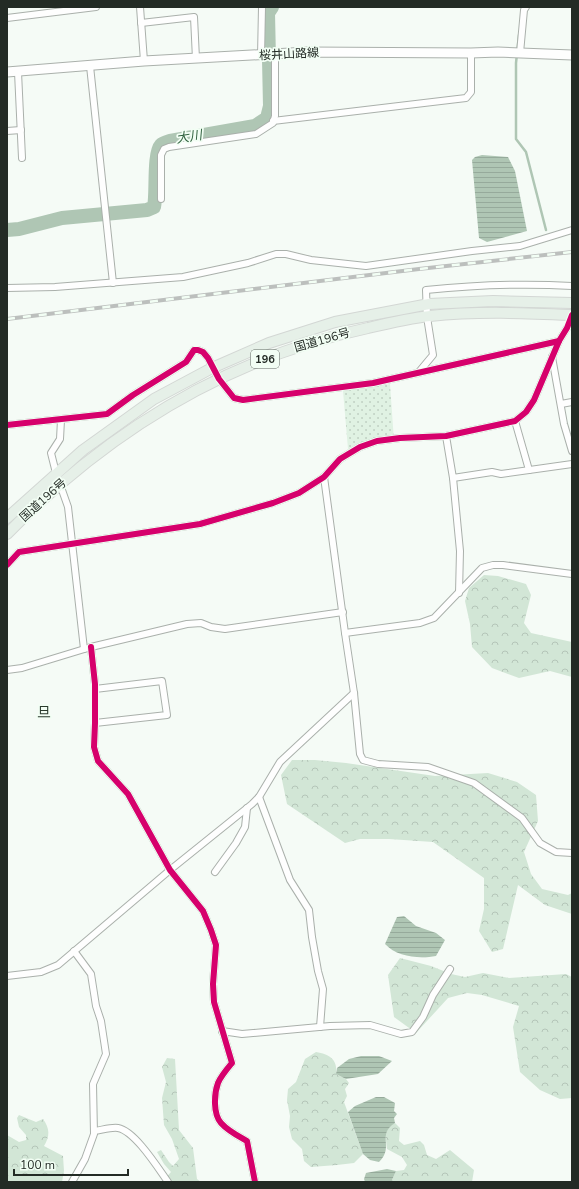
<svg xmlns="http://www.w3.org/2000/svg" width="579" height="1189" viewBox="0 0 579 1189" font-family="'Nunito Sans','Noto Sans JP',sans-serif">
	<defs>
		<pattern id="forest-crowns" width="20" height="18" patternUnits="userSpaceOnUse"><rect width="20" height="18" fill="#d2e6d6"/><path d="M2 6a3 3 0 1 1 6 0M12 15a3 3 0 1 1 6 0" fill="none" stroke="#b4c5b8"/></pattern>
		<pattern id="park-dots" width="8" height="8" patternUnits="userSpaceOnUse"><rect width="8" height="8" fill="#e0f2e3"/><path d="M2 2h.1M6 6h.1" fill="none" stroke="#c0d0c3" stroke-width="1.8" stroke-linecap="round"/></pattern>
		<pattern id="water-rules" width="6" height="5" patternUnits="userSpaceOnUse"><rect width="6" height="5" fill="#afc6b4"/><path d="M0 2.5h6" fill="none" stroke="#96aa9b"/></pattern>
	</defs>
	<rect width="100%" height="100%" fill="#f5fbf6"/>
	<g fill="url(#forest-crowns)">
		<path d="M484 575 498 576 526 584 531 595 524 623 531 633 572 642V677L550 671 519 678 492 668 472 647 470 624 465 601 469 588Z"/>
		<path d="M292 760H315L346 763 435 776 488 773 517 782 536 795 538 821 524 852 531 874 542 889 568 895 572 893V914L545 905 518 885 503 949 492 952 479 931 484 909V878L433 842 389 839H360L345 843 287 804 281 775Z"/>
		<path d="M400 958 431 966 451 974 465 977 483 973 509 978 566 974 572 977V1098L560 1099 540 1090 520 1072 513 1027 519 1006 482 995 467 993 448 998 416 1033 394 1017 388 975Z"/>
		<path d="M316 1052C329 1054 338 1059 336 1074L346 1079 349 1083 345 1089 347 1096 344 1102 363 1154 354 1163 337 1165 311 1167 304 1161 302 1149 292 1139 289 1127 290 1116 287 1100 288 1089 296 1082 305 1059Z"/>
		<path d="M167 1058 175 1059 179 1130 193 1148 197 1179 201 1182H162L171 1172 164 1164 157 1152 161 1150 169 1162 173 1166 179 1159 172 1139 164 1125 162 1098 166 1082 162 1067Z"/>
		<path d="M19 1115 36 1122 43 1119C50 1129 50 1136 44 1146L63 1156 64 1171 62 1182H7V1135L19 1142 26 1140V1135L19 1127 17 1118Z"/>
		<path d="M395 1123 400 1128 399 1141 404 1145 420 1141 424 1145 427 1155 436 1159 450 1150 474 1170 472 1182H394L392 1180 396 1171 404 1170 407 1165 402 1157 387 1149C386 1136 383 1130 395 1123Z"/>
	</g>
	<path fill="url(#park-dots)" d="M390 384 394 441 362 444 348 449 343 391Z"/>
	<g fill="url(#water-rules)">
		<path d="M482 155 508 157 515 171 527 231 487 242 479 238 472 160 475 157Z"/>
		<path d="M404 916 416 926 436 933 445 940 436 956C419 959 397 957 385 944L397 917Z"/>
		<path d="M361 1056H379L392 1061 378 1074 346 1079 336 1074 337 1068 349 1059Z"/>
		<path d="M376 1097H384L395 1103 394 1111 397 1114 394 1118 395 1123C376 1135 395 1147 379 1162L370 1160 363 1154 348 1112 355 1106Z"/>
		<path d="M387 1169 396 1171 392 1180 394 1182H365L364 1179 366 1173Z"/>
	</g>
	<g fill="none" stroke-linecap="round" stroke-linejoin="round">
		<path stroke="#afc6b4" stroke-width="2.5" d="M519 35 516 63V139L526 152 546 230"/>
		<path stroke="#afc6b4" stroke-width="14" d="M7 230 19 229 62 218 147 210 154 207C157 193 153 154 161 145 163 143 167 142 170 141L255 126 267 118 270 106 268 13 272 7"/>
		<path stroke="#cbd1cc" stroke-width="6" stroke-dasharray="6 3" stroke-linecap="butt" d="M567 328 572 315"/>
		<defs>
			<g id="minor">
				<path d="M140 7 144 61"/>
				<path d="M7 18 96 7"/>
				<path d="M141 23 194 17 196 59"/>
				<path d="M520 53 524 10 526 7"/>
				<path d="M261 56 262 7"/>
				<path d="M90 66 113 283"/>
				<path d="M18 72 22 158"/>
				<path d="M273 121 466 98 471 92V53"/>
				<path d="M7 131 21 130"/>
				<path d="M161 199V155L164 149 169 147 256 134 273 123 275 116V55"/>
				<path d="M7 288 55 287 183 277 248 263 276 254H286L311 260 366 266 472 251 520 246 572 230"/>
				<path d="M552 357 564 424 572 451"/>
				<path d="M418 373 433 355 427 317 426 290C475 285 523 283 572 286"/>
				<path d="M561 404 572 402"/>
				<path d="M61 420 60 439 51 453 56 473 68 507 84 649"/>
				<path d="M515 421 529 470"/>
				<path d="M7 425 107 414 133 395 186 362 194 350H198L203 352 208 358 219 379 234 398 243 400 373 383 559 341"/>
				<path d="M446 436 453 478 492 472 501 474 572 464"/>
				<path d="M324 477 345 633 354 693 360 754 363 760 378 764 428 767 474 783 522 818 540 843 556 852 572 853"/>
				<path d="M453 478 460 551 459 593"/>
				<path d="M7 565 19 552 200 524 273 503 299 493 324 477 340 459 360 447 377 441 400 438 446 436 515 421 526 412 534 400 559 341 567 328"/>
				<path d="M345 633 420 623 434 618 482 568 493 565H503L572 574"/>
				<path d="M91 647 95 684V723L94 747 98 761 128 794 170 870 203 911 211 930 216 945 213 984 214 1002 232 1063C227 1069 221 1076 218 1083 214 1094 213 1114 221 1123 228 1131 238 1136 247 1141L255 1182"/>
				<path d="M7 670 22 668 91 647 187 624 201 623 211 627 225 629 343 612"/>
				<path d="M95 689 162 681 167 715 95 723"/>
				<path d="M259 797 290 880 309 910 312 937 318 971 323 989 320 1027"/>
				<path d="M215 872 236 843 245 827 247 808"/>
				<path d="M7 976 41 972 58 965 170 870 252 804 259 797 280 762 354 693"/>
				<path d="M222 1031 242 1034 330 1026 370 1025 401 1034 412 1032 423 1017 433 995 450 969"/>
				<path d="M94 1131C102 1130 111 1127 118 1128 135 1131 158 1168 168 1182"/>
				<path d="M72 1182 85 1159 94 1134 93 1084 106 1054 101 1021 96 1006 91 974 74 951"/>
			</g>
			<path id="secondary" d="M7 72 144 61 308 52 471 53 498 52 572 55"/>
			<g id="trunk">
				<path d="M7 518 83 450 154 399 212 368 269 343 335 322 429 304 493 301 572 303"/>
				<path d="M7 534C108 431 227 358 368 328 389 323 410 318 430 316 477 311 525 313 572 315"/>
			</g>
		</defs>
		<use href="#minor" stroke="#aab0ab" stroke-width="8"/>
		<use href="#secondary" stroke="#aab0ab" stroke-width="11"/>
		<use href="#trunk" stroke="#d3d7d4" stroke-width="12"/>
		<use href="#minor" stroke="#fefefe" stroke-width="6"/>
		<use href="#secondary" stroke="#fefefe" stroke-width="9"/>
		<use href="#trunk" stroke="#e6f0e8" stroke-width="10"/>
		<defs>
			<path id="rail" d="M7 319 419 269 572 252"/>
		</defs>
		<use href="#rail" stroke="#bcbfbd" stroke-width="4"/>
		<use href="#rail" stroke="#f2fef4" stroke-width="2.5" stroke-dasharray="8" stroke-linecap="butt"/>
		<defs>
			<g id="cycleway">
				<path d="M7 425 107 414 133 395 186 362 194 350H198L203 352 208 358 219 379 234 398 243 400 373 383 559 341"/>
				<path d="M7 565 19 552 200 524 273 503 299 493 324 477 340 459 360 447 377 441 400 438 446 436 515 421 526 412 534 400 559 341 567 328 572 315"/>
				<path d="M91 647 95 684V723L94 747 98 761 128 794 170 870 203 911 211 930 216 945 213 984 214 1002 232 1063C227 1069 221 1076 218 1083 214 1094 213 1114 221 1123 228 1131 238 1136 247 1141L255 1182"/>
			</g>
		</defs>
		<use href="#cycleway" stroke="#f2fef4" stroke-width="8"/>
		<use href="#cycleway" stroke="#d6006c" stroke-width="6"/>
	</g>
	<g text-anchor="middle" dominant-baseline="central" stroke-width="3.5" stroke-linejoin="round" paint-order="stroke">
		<rect fill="#f2fef4" stroke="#616a63" stroke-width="1" x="251" y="350" width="28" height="18" rx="3"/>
		<g font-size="11" font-weight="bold" fill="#232b25">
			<text x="265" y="359">196</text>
		</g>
		<g font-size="12" fill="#232b25" stroke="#f2fef4">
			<text transform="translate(289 54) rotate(-3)">桜井山路線</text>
			<text transform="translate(322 340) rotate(-16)">国道196号</text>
			<text transform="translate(43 500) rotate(-42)">国道196号</text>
		</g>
		<g font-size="13" font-style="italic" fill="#31623f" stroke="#f2fef4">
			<text transform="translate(189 137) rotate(-9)">大川</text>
		</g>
		<g font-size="14" fill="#2a3a2d" stroke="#f2fef4">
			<text x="44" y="712">旦</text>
		</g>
	</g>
	<rect width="579" height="1189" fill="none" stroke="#232b25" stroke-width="16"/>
	<path d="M14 1169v6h114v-6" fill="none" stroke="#232b25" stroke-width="2"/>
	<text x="20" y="1169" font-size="12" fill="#232b25" stroke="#f2fef4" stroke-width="3" paint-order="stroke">100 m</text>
</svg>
